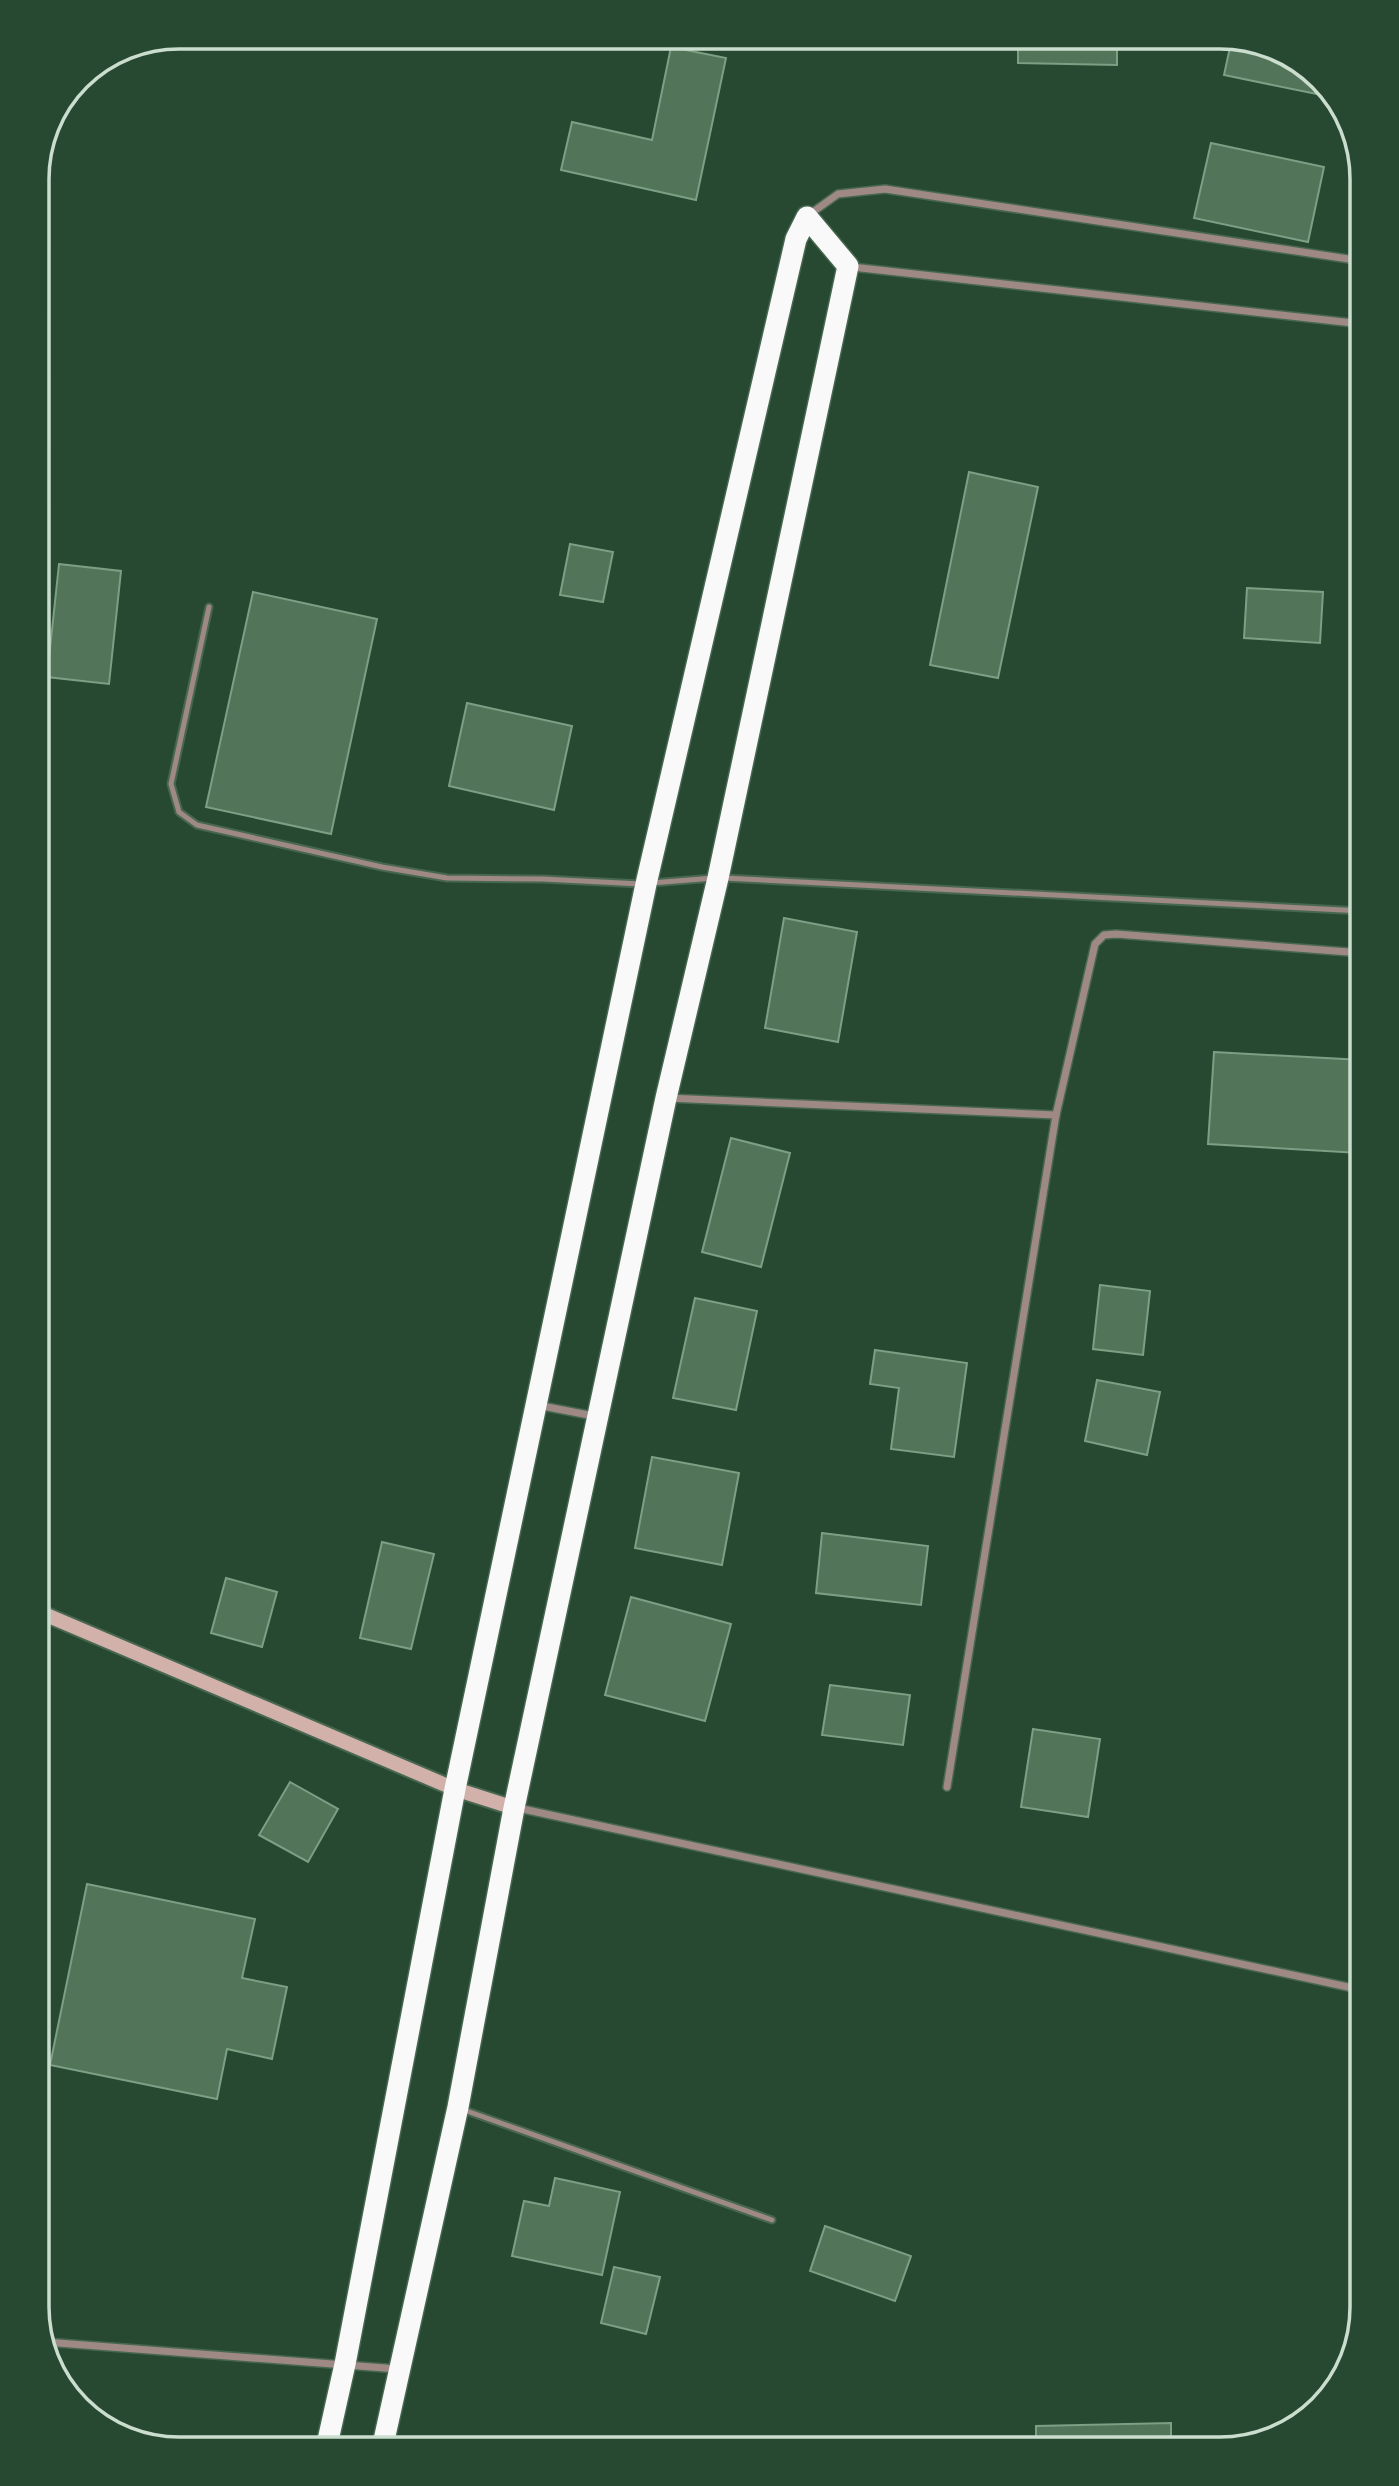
<svg xmlns="http://www.w3.org/2000/svg" width="1399" height="2486" viewBox="0 0 1399 2486" font-family="'Alegreya Sans',sans-serif">
	<rect width="100%" height="100%" fill="#274931"/>
	<g fill="#52755a" stroke="#7ba084" stroke-width="2">
		<path d="M1018 37H1117V65L1018 63Z"/>
		<path d="M1232 38 1299 61 1331 97 1224 75Z"/>
		<path d="M671 47 726 58 696 200 561 170 572 122 652 140Z"/>
		<path d="M1211 143 1324 167 1308 242 1194 218Z"/>
		<path d="M969 472 1038 487 998 678 930 665Z"/>
		<path d="M570 544 613 552 603 602 560 595Z"/>
		<path d="M59 564 121 571 109 684 47 677Z"/>
		<path d="M1247 588 1323 592 1320 643 1244 638Z"/>
		<path d="M253 592 377 619 331 834 206 807Z"/>
		<path d="M467 703 572 726 554 810 449 786Z"/>
		<path d="M784 918 857 932 838 1042 765 1028Z"/>
		<path d="M1214 1052 1362 1060 1359 1153 1208 1144Z"/>
		<path d="M731 1138 790 1153 761 1267 702 1252Z"/>
		<path d="M1100 1285 1150 1291 1143 1355 1093 1349Z"/>
		<path d="M695 1298 757 1311 736 1410 673 1398Z"/>
		<path d="M875 1350 967 1363 954 1457 891 1449 899 1388 870 1384Z"/>
		<path d="M1097 1380 1160 1392 1147 1455 1085 1441Z"/>
		<path d="M652 1457 739 1473 722 1565 635 1548Z"/>
		<path d="M822 1533 928 1546 921 1605 816 1593Z"/>
		<path d="M382 1542 434 1554 411 1649 360 1638Z"/>
		<path d="M226 1578 277 1592 262 1647 211 1633Z"/>
		<path d="M631 1597 731 1624 705 1721 605 1695Z"/>
		<path d="M830 1685 910 1695 903 1745 822 1735Z"/>
		<path d="M1033 1729 1100 1739 1088 1817 1021 1807Z"/>
		<path d="M290 1782 338 1809 308 1862 259 1835Z"/>
		<path d="M87 1884 255 1919 242 1978 287 1987 272 2059 227 2049 217 2099 50 2065Z"/>
		<path d="M555 2178 620 2192 602 2275 512 2256 524 2201 549 2206Z"/>
		<path d="M825 2226 911 2256 895 2301 810 2271Z"/>
		<path d="M614 2267 660 2277 646 2334 601 2323Z"/>
		<path d="M1171 2423V2449H1036V2426Z"/>
	</g>
	<g fill="none" stroke-linecap="round" stroke-linejoin="round">
		<defs>
			<g id="lane">
				<path d="M209 607 171 784 179 812 197 825 382 867 447 878 543 879 641 884"/>
				<path d="M724 878 1362 911"/>
				<path d="M651 883 714 878"/>
				<path d="M464 2110 772 2220"/>
			</g>
			<g id="street">
				<path d="M810 214 838 194 885 189 1362 261"/>
				<path d="M852 267 1362 324"/>
				<path d="M667 1098 1056 1115"/>
				<path d="M537 1405 594 1416"/>
				<path d="M947 1787 1056 1115 1095 944 1104 935 1116 934 1362 953"/>
				<path d="M518 1808 1362 1990"/>
				<path d="M45 2342 398 2369"/>
			</g>
			<path id="secondary" d="M37 1611 455 1789 514 1808"/>
			<path id="highway" d="M326 2449 345 2364 455 1789 646 884 796 239 807 217 848 266 718 878 666 1098 514 1808 458 2107 382 2449"/>
		</defs>
		<use href="#lane" stroke="#486750" stroke-width="9"/>
		<use href="#street" stroke="#486750" stroke-width="10"/>
		<use href="#secondary" stroke="#486750" stroke-width="18"/>
		<use href="#highway" stroke="#486750" stroke-width="24"/>
		<use href="#lane" stroke="#9e8984" stroke-width="5"/>
		<use href="#street" stroke="#9e8984" stroke-width="7"/>
		<use href="#secondary" stroke="#d2b1aa" stroke-width="14"/>
		<use href="#highway" stroke="#f9f9f9" stroke-width="21"/>
	</g>
	<path d="M0 0H1399V2486H0ZM179 49H1220A130 130 0 0 1 1350 179V2307A130 130 0 0 1 1220 2437H179A130 130 0 0 1 49 2307V179A130 130 0 0 1 179 49Z" fill="#274931" fill-rule="evenodd"/>
	<path fill="none" stroke="#caddce" stroke-width="3.5" d="M179 49H1220A130 130 0 0 1 1350 179V2307A130 130 0 0 1 1220 2437H179A130 130 0 0 1 49 2307V179A130 130 0 0 1 179 49Z"/>
</svg>
